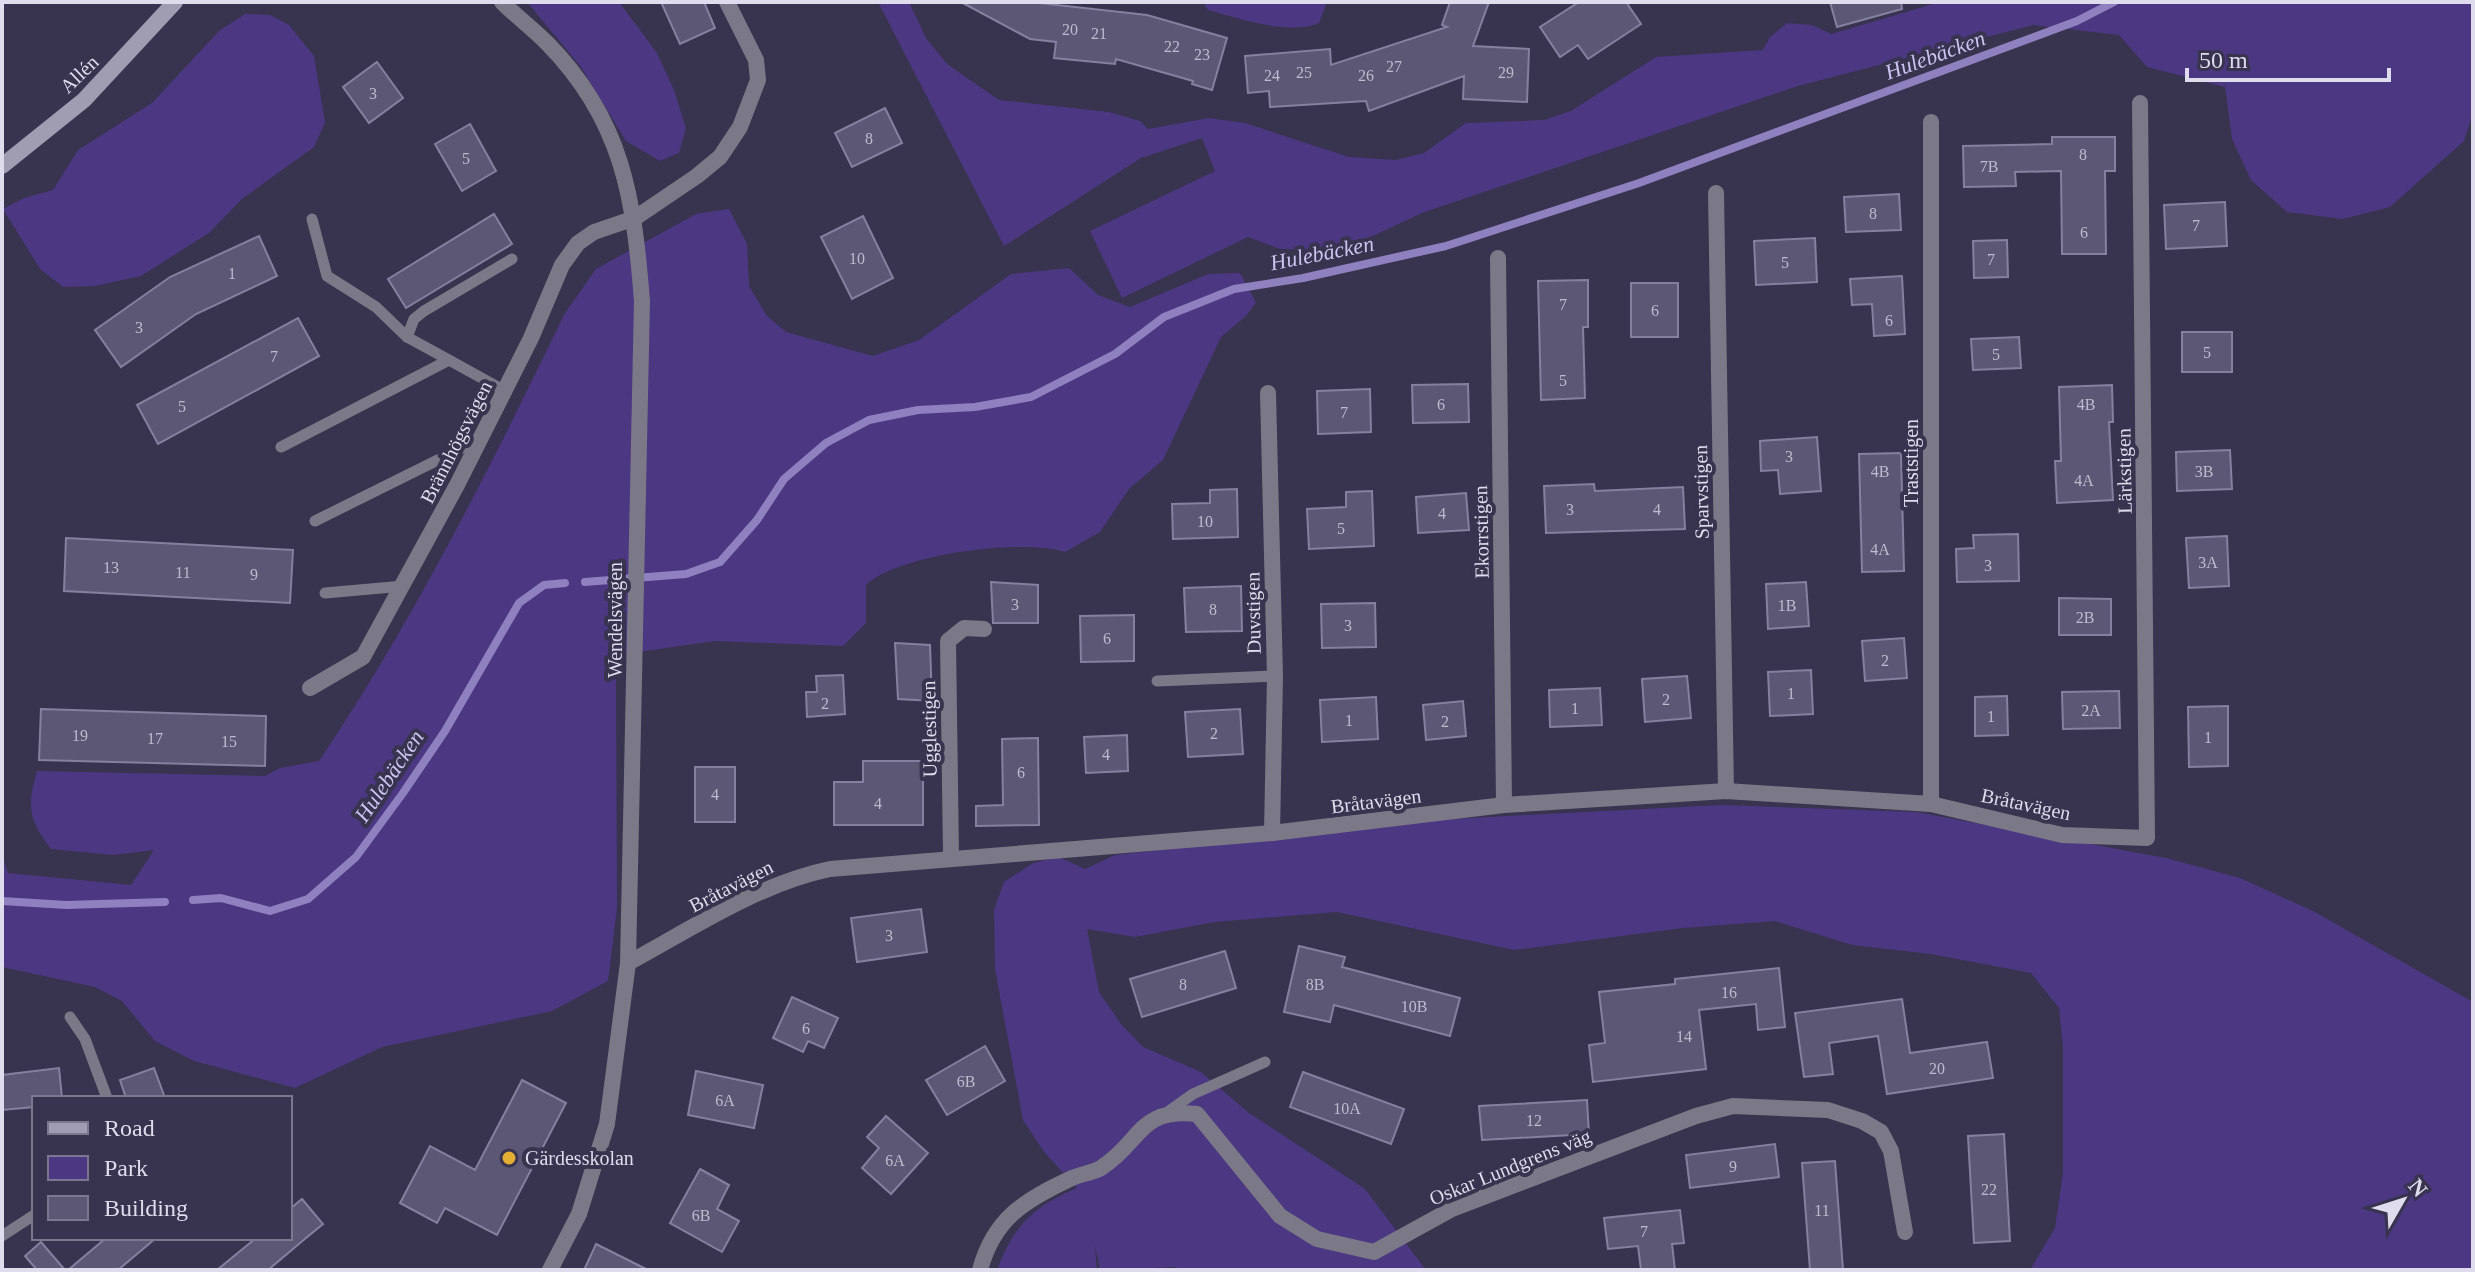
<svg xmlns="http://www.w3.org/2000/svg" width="2475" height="1272" viewBox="0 0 2475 1272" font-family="Georgia,serif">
	<rect width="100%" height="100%" fill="#38334e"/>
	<g fill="#4c3882">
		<path d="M527 2H619L657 53 674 90 686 128 679 153 660 161 626 141 581 67Z"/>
		<path d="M878 2H909L926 38 947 64 999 100 1109 112 1140 121 1148 129 1209 118 1245 123 1349 157 1396 160 1424 153 1466 123 1544 120 1571 111 1656 57 1763 50 1770 37 1787 23 1812 25 1831 34 1940 2H2473V113L2464 141 2390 207 2343 219 2287 212 2251 180 2232 139 2225 87 2147 67 2119 35 2033 25 1798 86 1422 213 1360 242 1332 250 1280 249 1248 237 1122 298 1090 231 1215 171 1202 138 1141 158 1004 246Z"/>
		<path d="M1203 2H1327L1319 23C1291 36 1237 18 1208 10Z"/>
		<path d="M245 14 270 15 289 25 314 56 325 123 314 147 242 199 209 233 141 276 95 286 63 287 40 269 3 209 24 198 53 190 78 150 152 103 219 31Z"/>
		<path d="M729 209 747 244 749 286 767 316 786 332 873 356 919 340 1011 274 1069 268 1098 295 1130 307 1208 274 1240 273 1256 302 1246 316 1221 337 1163 460 1129 489 1100 532 1065 552C1023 538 898 554 866 585V623L843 646 715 641 624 654 616 668 617 908 608 981 552 1011 382 1047 295 1088 194 1061 155 1041 122 1001 95 987 2 967V856L8 873 131 885 154 850 113 855 51 849C28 819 27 807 37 771L265 776 280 768 319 761C414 620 491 466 565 313L596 269 696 214Z"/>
		<path d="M1721 805 1916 812 2166 858 2240 878 2315 912 2473 1002V1270H2030L2055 1228 2063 1173V1046L2059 1008 2031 973 1931 954 1852 945 1775 921 1683 928 1514 950 1337 912 1214 922 1135 937 1087 929 1099 992 1121 1024 1143 1047 1201 1072 1249 1113 1365 1189 1426 1270H1183L1175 1267 1100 1270 1095 1245 1097 1270H997C1014 1225 1034 1206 1077 1188L1045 1153 1023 1120 995 969 994 910 1004 882 1033 863 1059 857 1085 869 1115 855 1432 820Z"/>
	</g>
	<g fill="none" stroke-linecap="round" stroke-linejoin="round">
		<g stroke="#8f80bf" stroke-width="8">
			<path d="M585 582 686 574 720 562 757 520 784 479 826 443 869 420 918 410 975 407 1031 397 1115 354 1164 317 1234 289 1303 278 1446 246 1639 183 2077 21 2114 2"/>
			<path d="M193 900 221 898 270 911 308 899 356 857 403 793 445 731 519 603 544 585 565 583"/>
			<path d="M2 901 66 905 165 902"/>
		</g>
	</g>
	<g fill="#5c5775" stroke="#8680a0" stroke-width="2">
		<path d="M661 2H704L715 28 680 44Z"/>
		<path d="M961 2H1030L1147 15 1227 38 1212 90 1192 84 1193 81 1116 59 1115 64 1054 58 1056 42 1030 39Z"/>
		<path d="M1450 2H1489L1473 46 1529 49 1527 102 1463 99 1464 76 1369 111 1366 101 1270 107 1269 91 1248 93 1245 56 1330 49 1331 65 1447 27 1442 25Z"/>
		<path d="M1579 2H1626L1641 24 1588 59 1578 45 1560 57 1540 27Z"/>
		<path d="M1830 2H1901L1902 9 1837 27Z"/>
		<path d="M377 62 403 98 369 123 343 87Z"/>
		<path d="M885 108 902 143 852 167 835 133Z"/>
		<path d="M470 124 496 171 462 191 435 144Z"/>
		<path d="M2052 137H2115V171H2105L2106 254H2062L2061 171 2015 172 2016 186 1964 187 1963 146 2052 144Z"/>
		<path d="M1899 194 1901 230 1846 232 1844 197Z"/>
		<path d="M2225 202 2227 246 2166 249 2164 205Z"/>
		<path d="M494 214 512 244 406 308 388 279Z"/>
		<path d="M863 216 893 278 852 299 821 237Z"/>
		<path d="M259 236 277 276 196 314 121 367 95 330 170 277Z"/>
		<path d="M1815 238 1817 282 1756 285 1754 241Z"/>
		<path d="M2007 240 2008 277 1974 278 1973 241Z"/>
		<path d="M1902 276 1905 334 1874 336 1872 304 1852 305 1850 279Z"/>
		<path d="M1588 280V327H1583L1585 398 1541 400 1538 281Z"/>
		<rect x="1631" y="283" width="47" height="54"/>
		<path d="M298 318 319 356 158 444 137 405Z"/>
		<rect x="2182" y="332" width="50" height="40"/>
		<path d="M2019 337 2021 368 1973 370 1971 339Z"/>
		<path d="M1468 384 1469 422 1413 423 1412 385Z"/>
		<path d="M2112 385 2113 422H2109L2113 500 2057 503 2055 461H2061L2059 387Z"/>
		<path d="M1370 389 1371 432 1318 434 1317 391Z"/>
		<path d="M1817 437 1821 491 1780 494 1778 470 1761 471 1760 441Z"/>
		<path d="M2230 450 2232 489 2177 491 2176 452Z"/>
		<path d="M1901 453 1904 571 1862 572 1859 454Z"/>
		<path d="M1594 484 1595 491 1683 487 1685 529 1546 533 1544 486Z"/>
		<path d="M1237 489 1238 537 1173 539 1172 504 1210 503V490Z"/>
		<path d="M1372 491 1374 546 1309 549 1307 509 1346 507V492Z"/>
		<path d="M1466 493 1469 530 1418 533 1416 497Z"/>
		<path d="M2018 534 2019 581 1957 582 1956 549 1974 548 1973 535Z"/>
		<path d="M2227 536 2229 586 2189 588 2186 538Z"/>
		<path d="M66 538 293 550 290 603 64 591Z"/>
		<path d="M991 582 1038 585V623H993Z"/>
		<path d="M1806 582 1809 626 1768 629 1766 584Z"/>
		<path d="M1241 586 1242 631 1186 632 1184 588Z"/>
		<path d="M2059 598 2111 599V635H2059Z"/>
		<path d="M1375 603 1376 647 1322 648 1321 604Z"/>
		<path d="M1134 615V661L1081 662 1080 616Z"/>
		<path d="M1904 638 1907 678 1865 681 1862 641Z"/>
		<path d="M895 643 930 645 932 701 898 699Z"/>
		<path d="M1811 670 1813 714 1770 716 1768 672Z"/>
		<path d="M843 675 845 714 807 717 806 692H817L816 676Z"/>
		<path d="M1687 676 1691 718 1645 722 1642 679Z"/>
		<path d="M1600 688 1602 725 1550 727 1549 690Z"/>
		<path d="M2119 691 2120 728 2063 729 2062 692Z"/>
		<path d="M2007 696 2008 735 1975 736V697Z"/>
		<path d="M1376 697 1378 739 1322 742 1320 700Z"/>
		<path d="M1463 701 1466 736 1426 740 1423 705Z"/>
		<path d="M2228 706V766L2189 767 2188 707Z"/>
		<path d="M41 709 266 716 265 766 39 760Z"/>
		<path d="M1240 709 1243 754 1188 757 1185 712Z"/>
		<path d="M1127 735 1128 771 1086 773 1084 737Z"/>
		<path d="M1038 738 1039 825 976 826V806L1003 805 1002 739Z"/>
		<path d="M863 761H923V825H834V782H863Z"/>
		<rect x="695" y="767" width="40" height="55"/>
		<path d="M921 909 927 952 857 962 851 918Z"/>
		<path d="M1299 946 1345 957 1342 967 1460 998 1450 1036 1334 1005 1330 1022 1284 1012Z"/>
		<path d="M1225 951 1236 988 1142 1017 1130 979Z"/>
		<path d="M1779 968 1785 1027 1758 1030 1756 1004 1699 1010 1706 1069 1593 1082 1589 1045 1605 1043 1599 992 1675 984V979Z"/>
		<path d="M792 997 838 1018 824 1048 808 1041 803 1052 773 1038Z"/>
		<path d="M1902 999 1910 1053 1987 1042 1993 1078 1887 1094 1878 1036 1829 1043 1833 1074 1804 1077 1795 1013Z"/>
		<path d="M985 1046 1005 1081 947 1115 926 1080Z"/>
		<path d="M59 1068 62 1098H34V1107L2 1110V1075Z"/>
		<path d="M154 1068 165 1098H126L120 1080Z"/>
		<path d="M696 1071 763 1085 754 1128 688 1115Z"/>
		<path d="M1303 1072 1404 1109 1391 1144 1290 1107Z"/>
		<path d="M522 1080 566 1103 497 1235 445 1208 437 1223 400 1203 430 1146 475 1170Z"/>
		<path d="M1587 1100 1589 1134 1482 1140 1479 1106Z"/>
		<path d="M886 1116 928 1153 891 1194 862 1168 879 1148 867 1137Z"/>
		<path d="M2004 1134 2010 1241 1974 1243 1968 1136Z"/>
		<path d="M1775 1144 1779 1177 1690 1188 1686 1155Z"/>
		<path d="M1835 1161 1843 1270H1810L1802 1163Z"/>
		<path d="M700 1169 729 1185 717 1209 739 1221 722 1252 670 1223Z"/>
		<path d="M302 1199 323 1224 306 1238 268 1270H217L256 1238H290V1209Z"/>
		<path d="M1680 1210 1684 1243 1672 1244 1675 1270H1641L1638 1246 1608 1249 1604 1218Z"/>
		<path d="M106 1238H156L118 1270H68Z"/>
		<path d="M41 1242 65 1270H37L25 1256Z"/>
		<path d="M596 1244 648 1270H584Z"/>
	</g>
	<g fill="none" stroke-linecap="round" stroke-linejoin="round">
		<g stroke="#7b7987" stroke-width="11">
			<path d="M312 219 327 276 376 307 407 337 449 360"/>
			<path d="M407 337 414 319 424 311 512 259"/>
			<path d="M281 447 449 360 505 391"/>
			<path d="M315 521 480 439"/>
			<path d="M325 593 404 586"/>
			<path d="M1157 681 1275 676"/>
			<path d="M70 1017 85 1039 107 1098"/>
			<path d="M1169 1111 1193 1094 1265 1062"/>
			<path d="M2 1236 34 1215"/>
		</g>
		<g stroke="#7b7987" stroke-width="16">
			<path d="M502 2C516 16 533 29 547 43 623 120 634 199 642 301L628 963 607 1124 579 1214 550 1270"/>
			<path d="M1931 122V804"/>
			<path d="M1716 193 1726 791"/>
			<path d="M1498 258 1504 805"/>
			<path d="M1268 393 1275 676 1272 833"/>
			<path d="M310 688 363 657 457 485 531 338 562 265 578 243 594 232 635 218 697 176 720 157 740 127 758 80 756 60 727 2"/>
			<path d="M951 856 948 641 964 628 984 629"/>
			<path d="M628 963C693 928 758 884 830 869L1272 833 1504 805 1726 791 1931 804 2062 835 2147 838 2140 103"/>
			<path d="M980 1270C994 1218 1025 1200 1072 1178 1081 1174 1092 1173 1101 1168 1143 1141 1137 1108 1197 1114L1280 1216 1317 1239 1374 1252 1452 1209 1696 1116 1733 1106 1828 1110 1862 1121 1881 1132 1891 1151 1905 1232"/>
		</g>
		<path stroke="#a09db3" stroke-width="16" d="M2 166 84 100 175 2"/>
	</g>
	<circle fill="#e4ae35" stroke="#38334e" stroke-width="3" cx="509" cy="1158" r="8"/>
	<g text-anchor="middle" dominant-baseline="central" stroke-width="8" stroke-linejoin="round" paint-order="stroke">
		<g font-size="16" fill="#bebbcf">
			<text x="1070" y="29">20</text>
			<text x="1099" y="33">21</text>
			<text x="1172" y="46">22</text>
			<text x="1202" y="54">23</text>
			<text x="1394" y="66">27</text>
			<text x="1304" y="72">25</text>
			<text x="1506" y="72">29</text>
			<text x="1272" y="75">24</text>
			<text x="1366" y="75">26</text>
			<text x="373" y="93">3</text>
			<text x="869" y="138">8</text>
			<text x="2083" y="154">8</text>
			<text x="466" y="158">5</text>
			<text x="1989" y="166">7B</text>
			<text x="1873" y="213">8</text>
			<text x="2196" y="225">7</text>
			<text x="2084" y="232">6</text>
			<text x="857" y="258">10</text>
			<text x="1991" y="259">7</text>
			<text x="1785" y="262">5</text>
			<text x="232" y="273">1</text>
			<text x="1563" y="304">7</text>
			<text x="1655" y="310">6</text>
			<text x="1889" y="320">6</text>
			<text x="139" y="327">3</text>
			<text x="2207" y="352">5</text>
			<text x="1996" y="354">5</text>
			<text x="274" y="356">7</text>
			<text x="1563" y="380">5</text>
			<text x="1441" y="404">6</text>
			<text x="2086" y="404">4B</text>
			<text x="182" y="406">5</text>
			<text x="1344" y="412">7</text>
			<text x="1789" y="456">3</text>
			<text x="1880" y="471">4B</text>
			<text x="2204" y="471">3B</text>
			<text x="2084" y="480">4A</text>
			<text x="1570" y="509">3</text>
			<text x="1657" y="509">4</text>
			<text x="1442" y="513">4</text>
			<text x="1205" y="521">10</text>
			<text x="1341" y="528">5</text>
			<text x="1880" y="549">4A</text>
			<text x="2208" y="562">3A</text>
			<text x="1988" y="565">3</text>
			<text x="111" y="567">13</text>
			<text x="183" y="572">11</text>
			<text x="254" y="574">9</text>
			<text x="1015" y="604">3</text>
			<text x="1787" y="605">1B</text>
			<text x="1213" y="609">8</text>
			<text x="2085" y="617">2B</text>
			<text x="1348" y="625">3</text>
			<text x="1107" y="638">6</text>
			<text x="1885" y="660">2</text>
			<text x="1791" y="693">1</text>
			<text x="1666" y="699">2</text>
			<text x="825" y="703">2</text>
			<text x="1575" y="708">1</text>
			<text x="2091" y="710">2A</text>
			<text x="1991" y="716">1</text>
			<text x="1349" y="720">1</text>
			<text x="1445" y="721">2</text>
			<text x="1214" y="733">2</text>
			<text x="80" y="735">19</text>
			<text x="2208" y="737">1</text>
			<text x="155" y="738">17</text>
			<text x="229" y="741">15</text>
			<text x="1106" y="754">4</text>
			<text x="1021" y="772">6</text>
			<text x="715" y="794">4</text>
			<text x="878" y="803">4</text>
			<text x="889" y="935">3</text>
			<text x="1183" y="984">8</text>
			<text x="1315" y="984">8B</text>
			<text x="1729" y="992">16</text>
			<text x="1414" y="1006">10B</text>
			<text x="806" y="1028">6</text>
			<text x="1684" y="1036">14</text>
			<text x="1937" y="1068">20</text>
			<text x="966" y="1081">6B</text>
			<text x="725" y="1100">6A</text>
			<text x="1347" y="1108">10A</text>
			<text x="1534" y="1120">12</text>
			<text x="895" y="1160">6A</text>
			<text x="1733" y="1166">9</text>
			<text x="1989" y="1189">22</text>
			<text x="1822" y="1210">11</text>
			<text x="701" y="1215">6B</text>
			<text x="1644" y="1231">7</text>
		</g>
		<g font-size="20" fill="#dfdced" stroke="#38334e">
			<text transform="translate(79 74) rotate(-44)">Allén</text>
			<text transform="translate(456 442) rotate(-63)">Brännhögsvägen</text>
			<text transform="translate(1911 463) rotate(-90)">Traststigen</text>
			<text transform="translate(2124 471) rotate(-91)">Lärkstigen</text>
			<text transform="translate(1701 492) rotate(-91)">Sparvstigen</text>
			<text transform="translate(1481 532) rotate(-91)">Ekorrstigen</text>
			<text transform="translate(1253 613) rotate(-91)">Duvstigen</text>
			<text transform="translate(615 620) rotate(-90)">Wendelsvägen</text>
			<text transform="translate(929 729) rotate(-91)">Ugglestigen</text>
			<text transform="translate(1376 801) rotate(-7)">Bråtavägen</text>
			<text transform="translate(2026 804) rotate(12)">Bråtavägen</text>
			<text transform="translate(731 886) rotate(-27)">Bråtavägen</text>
			<text transform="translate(1510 1167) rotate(-22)">Oskar Lundgrens väg</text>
		</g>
		<g font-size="20" fill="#dfdced" stroke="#38334e" text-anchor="start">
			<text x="525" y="1158">Gärdesskolan</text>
		</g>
		<g font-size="22" font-style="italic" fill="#ccc4f1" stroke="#38334e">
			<text transform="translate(1935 55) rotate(-20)">Hulebäcken</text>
			<text transform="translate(1322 253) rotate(-11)">Hulebäcken</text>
			<text transform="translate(389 776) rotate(-56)">Hulebäcken</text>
		</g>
	</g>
	<rect width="2475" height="1272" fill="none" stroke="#dfdced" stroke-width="8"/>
	<rect x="32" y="1096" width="260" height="144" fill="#38334e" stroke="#7b778e" stroke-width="2"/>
	<rect x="48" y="1122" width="40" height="12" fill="#a09db3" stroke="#7b778e" stroke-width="2"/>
	<text x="104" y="1136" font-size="24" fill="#dfdced">Road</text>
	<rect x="48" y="1156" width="40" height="24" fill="#4c3882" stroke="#7b778e" stroke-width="2"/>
	<text x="104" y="1176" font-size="24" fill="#dfdced">Park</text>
	<rect x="48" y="1196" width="40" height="24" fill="#5c5775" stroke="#7b778e" stroke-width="2"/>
	<text x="104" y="1216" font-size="24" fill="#dfdced">Building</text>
	<g transform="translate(2403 1200) rotate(51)" stroke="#38334e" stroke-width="6" paint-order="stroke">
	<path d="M0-6L14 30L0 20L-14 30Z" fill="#dfdced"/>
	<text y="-12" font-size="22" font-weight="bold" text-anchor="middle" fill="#dfdced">N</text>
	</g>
	<path d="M2187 68v12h202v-12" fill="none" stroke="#dfdced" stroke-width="4"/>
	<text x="2199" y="68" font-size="24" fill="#dfdced" stroke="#38334e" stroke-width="6" paint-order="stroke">50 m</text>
</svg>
